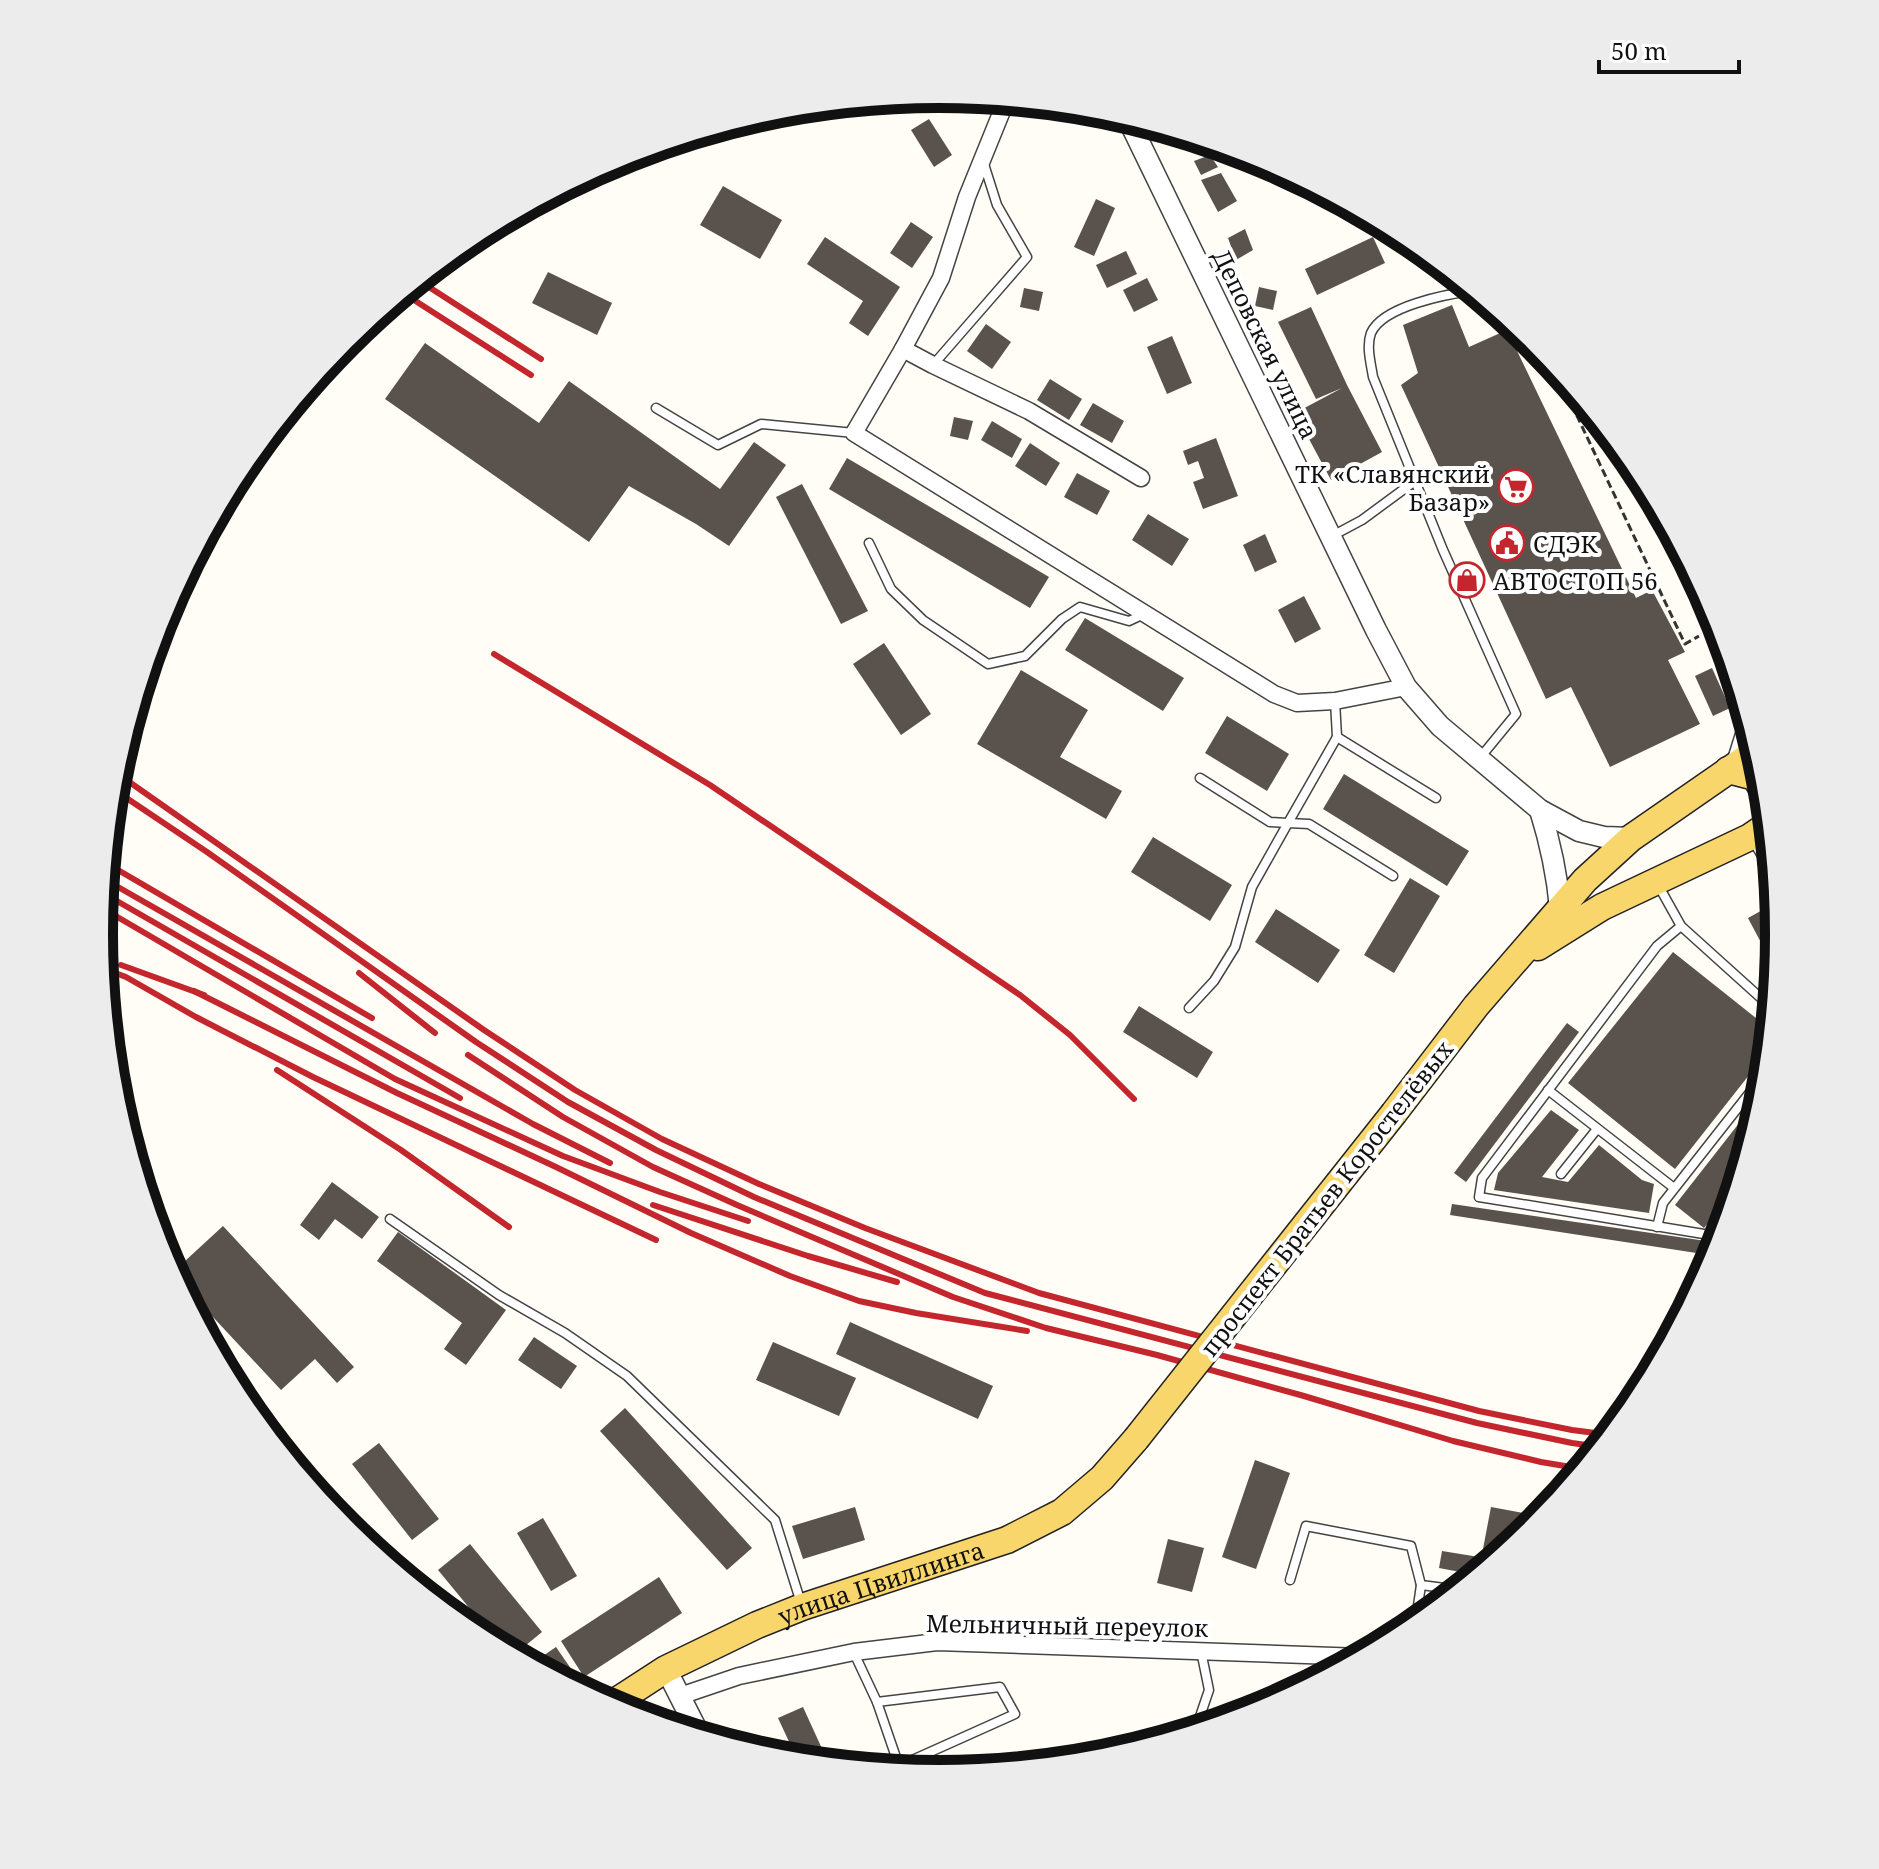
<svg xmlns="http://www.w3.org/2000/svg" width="1879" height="1869" viewBox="0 0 1879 1869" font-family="'Noto Serif',serif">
	<rect width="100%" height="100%" fill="#fffdf5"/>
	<g fill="#5a524d">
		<path d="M929 119 952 155 934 167 911 130Z"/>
		<path d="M1197 139 1210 143H1212L1202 148Z"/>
		<path d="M1210 155 1218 167 1201 175 1194 161Z"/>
		<path d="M1221 173 1237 201 1218 212 1201 180Z"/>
		<path d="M723 186 782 220 760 259 700 225Z"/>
		<path d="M1096 199 1115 208 1094 256 1074 247Z"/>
		<path d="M911 222 933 237 912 268 890 253Z"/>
		<path d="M1245 229 1253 250 1236 260 1228 238Z"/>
		<path d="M825 237 900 287 868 336 849 323 863 301 807 264Z"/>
		<path d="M1373 237 1385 263 1317 295 1305 269Z"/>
		<path d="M1126 251 1137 274 1107 288 1096 265Z"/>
		<path d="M548 272 612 303 597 335 532 303Z"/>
		<path d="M1147 278 1158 300 1134 312 1123 290Z"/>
		<path d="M1259 287 1277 291 1273 310 1255 306Z"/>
		<path d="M1024 288 1043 292 1039 311 1020 307Z"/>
		<path d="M1452 305 1469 347 1507 330 1636 598 1652 590 1685 652 1668 660 1700 724 1610 767 1571 687 1546 699 1401 385 1418 373 1403 325Z"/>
		<path d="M1311 307 1347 385 1382 452 1331 480 1295 413 1342 388 1316 399 1278 322Z"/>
		<path d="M986 324 1011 342 992 369 967 351Z"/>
		<path d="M1172 336 1192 383 1167 394 1147 347Z"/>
		<path d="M425 343 539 423 569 381 720 489 754 442 786 465 729 546 696 524 629 486 589 542 385 399Z"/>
		<path d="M1050 379 1082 399 1069 420 1037 400Z"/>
		<path d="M1093 403 1124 421 1112 443 1080 425Z"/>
		<path d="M954 417 973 421 968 440 950 436Z"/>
		<path d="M992 421 1022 439 1012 458 981 440Z"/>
		<path d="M1216 438 1238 496 1203 509 1193 482 1204 478 1198 461 1188 465 1183 451Z"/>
		<path d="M1030 443 1060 463 1046 486 1015 466Z"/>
		<path d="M847 458 1049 577 1030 608 829 489Z"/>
		<path d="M1077 473 1110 491 1097 515 1064 497Z"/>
		<path d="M802 484 868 611 841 624 776 497Z"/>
		<path d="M1148 514 1189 539 1172 566 1132 540Z"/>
		<path d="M1265 534 1277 562 1255 572 1243 545Z"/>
		<path d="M1304 596 1321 629 1295 643 1278 610Z"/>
		<path d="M1085 618 1184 678 1163 711 1065 650Z"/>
		<path d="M884 643 931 714 901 735 853 664Z"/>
		<path d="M1712 668 1730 708 1713 716 1695 676Z"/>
		<path d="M1021 670 1088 710 1060 757 1122 791 1106 819 977 744Z"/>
		<path d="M1227 716 1289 754 1267 791 1205 753Z"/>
		<path d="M1344 774 1469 851 1447 886 1323 809Z"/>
		<path d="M1153 837 1232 885 1210 921 1131 872Z"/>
		<path d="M1410 878 1440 896 1394 973 1364 955Z"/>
		<path d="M1777 902 1780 935 1776 971 1748 918Z"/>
		<path d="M1276 909 1340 950 1318 983 1255 942Z"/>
		<path d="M1673 952 1771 1030 1768 1051 1675 1169 1568 1083Z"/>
		<path d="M1139 1006 1213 1052 1197 1078 1123 1032Z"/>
		<path d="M1567 1023 1579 1032 1466 1182 1454 1173Z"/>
		<path d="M1765 1090 1764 1099 1738 1185 1704 1228 1675 1205Z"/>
		<path d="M1551 1110 1579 1130 1542 1177 1568 1182 1599 1145 1642 1180 1654 1184 1649 1213 1494 1190 1498 1173Z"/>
		<path d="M332 1182 379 1217 362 1239 335 1219 319 1240 300 1225Z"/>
		<path d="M1452 1204 1720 1243 1716 1256 1450 1215Z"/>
		<path d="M223 1226 354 1367 337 1383 315 1359 281 1390 172 1273Z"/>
		<path d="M398 1232 506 1310 466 1365 444 1349 462 1323 377 1261Z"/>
		<path d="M850 1322 993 1386 978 1419 836 1354Z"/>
		<path d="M534 1337 577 1366 561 1389 518 1360Z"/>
		<path d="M773 1342 856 1378 839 1416 756 1380Z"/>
		<path d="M625 1408 752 1548 727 1570 600 1431Z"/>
		<path d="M379 1443 439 1519 412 1540 352 1464Z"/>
		<path d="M1255 1460 1290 1473 1256 1569 1222 1557Z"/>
		<path d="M855 1507 865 1540 803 1559 792 1526Z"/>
		<path d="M1491 1507 1544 1517 1533 1529 1523 1538 1512 1536 1510 1548 1478 1575Z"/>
		<path d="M543 1518 577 1576 551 1591 517 1533Z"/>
		<path d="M360 1533 378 1554 377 1555 356 1537Z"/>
		<path d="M1168 1539 1204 1548 1192 1592 1157 1583Z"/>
		<path d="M470 1544 542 1632 514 1655 504 1650 438 1570Z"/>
		<path d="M1442 1551 1479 1557 1476 1575 1439 1568Z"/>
		<path d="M659 1577 682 1613 584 1677 561 1641Z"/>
		<path d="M556 1647 576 1676 565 1683 531 1664Z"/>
		<path d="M803 1707 829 1764 798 1761 778 1718Z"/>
	</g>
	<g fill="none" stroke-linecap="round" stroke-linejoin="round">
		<defs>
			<g id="service">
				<path d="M1473 291C1447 294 1383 306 1371 333 1366 346 1371 364 1373 377L1443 550 1516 714 1479 759"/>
				<path d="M933 365 1027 257 997 205 983 161"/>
				<path d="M656 408 718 445 761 424 854 433"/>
				<path d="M1332 536 1362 520 1415 481"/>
				<path d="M869 543 891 589 923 620 988 664 1025 656 1062 619 1080 607 1129 621 1144 614"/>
				<path d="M1711 604V630L1744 721 1732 759"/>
				<path d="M1744 721 1756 744"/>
				<path d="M1337 737 1436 798"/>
				<path d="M1200 778 1270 822 1288 823 1337 737 1335 701"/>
				<path d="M1753 841 1774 876"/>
				<path d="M1657 883 1681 926 1773 1009"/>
				<path d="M1681 926 1657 946 1482 1178 1479 1197 1722 1237"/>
				<path d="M1189 1008 1214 981 1235 947 1252 887 1288 823 1309 824 1393 876"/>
				<path d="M1548 1090 1674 1188"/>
				<path d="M1561 1174 1597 1129"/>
				<path d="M390 1219 499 1295 565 1333 627 1376 775 1520 801 1603"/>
				<path d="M1657 1227 1663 1203 1766 1072"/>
				<path d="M1713 1236 1728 1216"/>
				<path d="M1290 1580 1306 1526 1411 1546 1421 1585 1460 1590"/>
				<path d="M1415 1626 1421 1585"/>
				<path d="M854 1653 877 1702 899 1766 897 1771"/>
				<path d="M877 1702 1000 1687 1015 1714 899 1766"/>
				<path d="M1195 1731 1209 1690 1201 1651"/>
			</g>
			<g id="minor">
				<path d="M1006 101 967 197 941 278 903 349 854 433 1274 694 1297 703 1335 701 1406 687"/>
				<path d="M903 349 933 365 1029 411 1141 478"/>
				<path d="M680 1696 739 1676 854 1652 937 1642 1362 1657"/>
			</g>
			<g id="tertiary">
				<path d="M1127 117 1376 630 1406 687 1440 726 1540 810 1579 831 1604 837 1631 838"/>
				<path d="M1540 810C1550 842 1557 874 1560 908"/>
				<path d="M666 1669 700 1736"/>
			</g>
			<g id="primary">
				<path d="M1728 770 1755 777 1766 795"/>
				<path d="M1538 947 1602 907 1750 837 1769 824"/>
				<path d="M1394 1113 1476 1006 1585 880 1631 838 1758 750"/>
				<path id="s1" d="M609 1706 666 1669 757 1625 802 1607 1007 1540 1062 1512 1102 1478 1136 1439"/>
			</g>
		</defs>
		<use href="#service" stroke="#444" stroke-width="11"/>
		<use href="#minor" stroke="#444" stroke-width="19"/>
		<use href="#tertiary" stroke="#444" stroke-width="23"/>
		<use href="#primary" stroke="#222" stroke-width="29"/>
		<path stroke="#333" stroke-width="3" stroke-dasharray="8 4" stroke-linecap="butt" d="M1551 361 1685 644 1699 636"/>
		<use href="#service" stroke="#fff" stroke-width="8"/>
		<use href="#minor" stroke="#fff" stroke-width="16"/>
		<use href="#tertiary" stroke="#fff" stroke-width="20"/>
		<use href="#primary" stroke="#f9d66b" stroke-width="26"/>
		<g stroke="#c4262e" stroke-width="6">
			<path d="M418 280 541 359"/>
			<path d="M403 293 531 375"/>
			<path d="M494 654 710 785 1020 995 1070 1035 1134 1099"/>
			<path d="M115 772 484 1030 575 1090 662 1139 759 1184 865 1228 1039 1293 1479 1411 1572 1430 1611 1435"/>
			<path d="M113 789 207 852 476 1042 568 1102 656 1150 754 1197 985 1293 1477 1423 1572 1443 1601 1447"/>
			<path d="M106 863 372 1018"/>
			<path d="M104 879 533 1124 610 1163"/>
			<path d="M103 893 460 1098"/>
			<path d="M102 908 395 1079 563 1156 660 1192 748 1221"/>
			<path d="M121 965 204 995"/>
			<path d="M102 968 126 977 196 1017 313 1077 656 1240"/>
			<path d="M359 973 435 1033"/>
			<path d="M194 991 397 1093 556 1167 691 1233 790 1276 859 1301 916 1313 1027 1331"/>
			<path d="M468 1055 563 1117 653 1167 737 1205 953 1297 1046 1328 1157 1355 1304 1396 1453 1441 1541 1462 1583 1469"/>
			<path d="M277 1070 401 1150 509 1227"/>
			<path d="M653 1205 808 1256 897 1282"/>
		</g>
		<defs>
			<path id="primary-bridge" d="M1136 1439 1394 1113"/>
		</defs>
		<use href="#primary-bridge" stroke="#222" stroke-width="29" stroke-linecap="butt"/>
		<use href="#primary-bridge" stroke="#f9d66b" stroke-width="26"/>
	</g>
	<defs>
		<symbol id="supermarket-ring" viewBox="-11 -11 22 22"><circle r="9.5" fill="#fff" stroke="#c4262e" stroke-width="1.5"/><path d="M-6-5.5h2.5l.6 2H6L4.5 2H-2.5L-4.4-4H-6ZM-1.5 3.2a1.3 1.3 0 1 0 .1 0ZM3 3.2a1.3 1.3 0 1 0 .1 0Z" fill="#c4262e"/></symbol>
		<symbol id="civic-ring" viewBox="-11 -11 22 22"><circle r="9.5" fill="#fff" stroke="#c4262e" stroke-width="1.5"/><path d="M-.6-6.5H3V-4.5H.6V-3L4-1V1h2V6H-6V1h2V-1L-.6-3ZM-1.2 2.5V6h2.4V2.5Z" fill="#c4262e"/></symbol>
		<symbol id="shop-ring" viewBox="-11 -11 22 22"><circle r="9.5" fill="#fff" stroke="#c4262e" stroke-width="1.5"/><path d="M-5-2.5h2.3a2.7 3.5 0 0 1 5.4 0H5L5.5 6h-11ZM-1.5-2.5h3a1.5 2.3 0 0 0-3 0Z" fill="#c4262e"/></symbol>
	</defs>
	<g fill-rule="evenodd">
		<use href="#supermarket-ring" x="1496" y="467" width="40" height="40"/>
		<use href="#civic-ring" x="1487" y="523" width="40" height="40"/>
		<use href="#shop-ring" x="1447" y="560" width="40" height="40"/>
	</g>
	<g text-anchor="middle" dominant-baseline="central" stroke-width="8" stroke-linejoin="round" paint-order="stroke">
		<g font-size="24" fill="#111" stroke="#fff">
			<text transform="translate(1266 344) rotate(64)">Деповская улица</text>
			<text transform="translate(1326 1198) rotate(-52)">проспект Братьев Коростелёвых</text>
			<text stroke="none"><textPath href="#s1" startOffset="300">улица Цвиллинга</textPath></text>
			<text transform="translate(1067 1625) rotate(1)">Мельничный переулок</text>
		</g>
		<g font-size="24" fill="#111" stroke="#fff" text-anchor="start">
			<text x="1490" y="473" text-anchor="end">ТК «Славянский<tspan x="1490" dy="28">Базар»</tspan></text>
			<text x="1533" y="543">СДЭК</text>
			<text x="1493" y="580">АВТОСТОП 56</text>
		</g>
	</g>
	<path d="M0 0H1879V1869H0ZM113 934a826 826 0 1 1 1652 0a826 826 0 1 1-1652 0Z" fill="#ececec" fill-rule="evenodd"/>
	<path fill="none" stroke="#111" stroke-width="10" d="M113 934a826 826 0 1 1 1652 0a826 826 0 1 1-1652 0Z"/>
	<path d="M1599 60v12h140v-12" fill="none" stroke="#111111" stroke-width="4"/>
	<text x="1611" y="60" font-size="24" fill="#111111" stroke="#ffffff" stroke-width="6" paint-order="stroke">50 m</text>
</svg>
